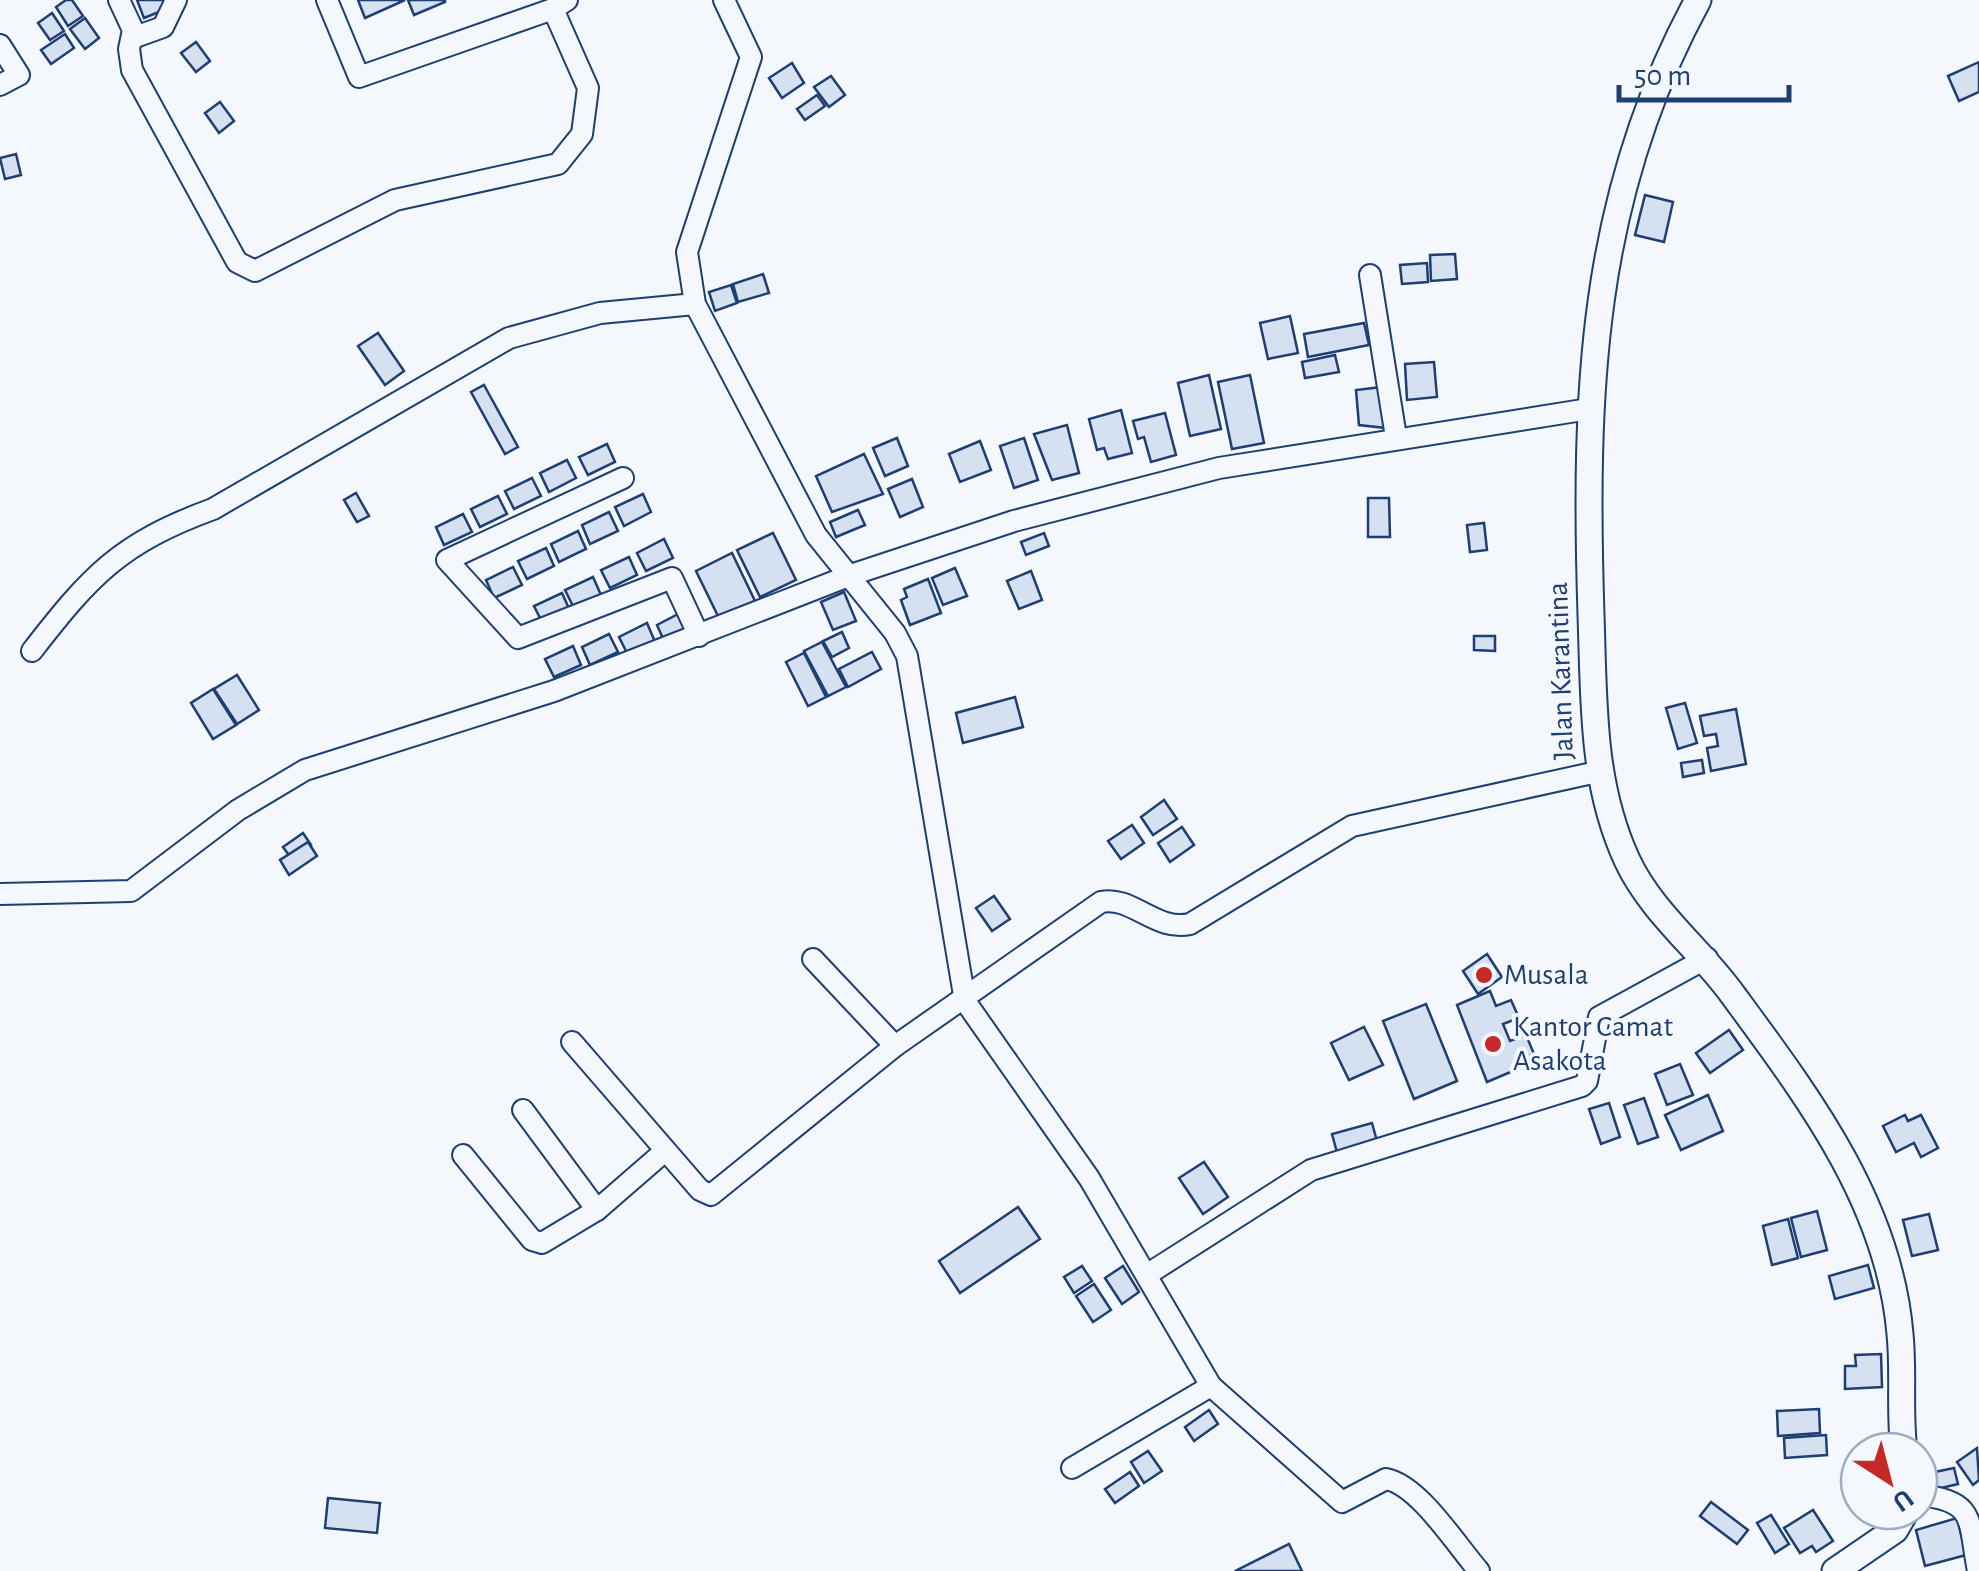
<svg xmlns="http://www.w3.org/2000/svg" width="1979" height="1571" viewBox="0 0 1979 1571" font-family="'Alegreya Sans',sans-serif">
	<rect width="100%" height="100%" fill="#f4f7fb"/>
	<g fill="#d5e0f0" stroke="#1d3f73" stroke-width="2.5">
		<path d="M66 0H72L83 16 68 26 56 7Z"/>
		<path d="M137 0H168L171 7 144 18Z"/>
		<path d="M358 0H405L365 18Z"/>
		<path d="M408 0H445V2L414 15Z"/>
		<path d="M52 13 64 31 50 40 38 23Z"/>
		<path d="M85 18 99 38 85 49 70 29Z"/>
		<path d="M65 34 74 48 51 64 41 50Z"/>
		<path d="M196 42 210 61 196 72 181 53Z"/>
		<path d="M1979 62V92L1959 101 1948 76Z"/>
		<path d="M792 63 804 83 782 98 769 78Z"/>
		<path d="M831 76 845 95 829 107 814 87Z"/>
		<path d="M817 95 825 106 805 120 797 109Z"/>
		<path d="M220 102 234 121 219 133 205 113Z"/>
		<path d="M16 154 21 175 5 179 0 158Z"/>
		<path d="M1645 195 1673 202 1664 242 1635 235Z"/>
		<path d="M1455 254 1457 279 1431 281 1430 255Z"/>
		<path d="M1427 263 1428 282 1402 284 1400 265Z"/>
		<path d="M763 274 769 293 738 302 733 284Z"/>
		<path d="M731 285 737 303 715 311 709 292Z"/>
		<path d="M1290 316 1298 353 1268 359 1260 323Z"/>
		<path d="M1364 323 1369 345 1308 357 1304 334Z"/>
		<path d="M378 333 404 371 385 385 358 346Z"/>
		<path d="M1335 355 1339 372 1305 378 1302 362Z"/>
		<path d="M1434 362 1437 397 1407 400 1405 364Z"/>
		<path d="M1209 375 1221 429 1190 436 1178 383Z"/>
		<path d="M1250 375 1264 443 1232 449 1218 382Z"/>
		<path d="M484 385 518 447 505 454 471 392Z"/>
		<path d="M1382 387 1386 428 1359 425 1356 390Z"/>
		<path d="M1121 410 1132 453 1108 459 1104 448 1097 450 1089 419Z"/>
		<path d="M1165 413 1176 455 1151 462 1144 437 1138 439 1133 421Z"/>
		<path d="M1067 425 1079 473 1052 480 1034 434Z"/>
		<path d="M897 438 908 466 885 476 873 448Z"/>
		<path d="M1024 438 1038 480 1014 488 1000 446Z"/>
		<path d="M980 441 991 470 960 482 949 454Z"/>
		<path d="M607 444 615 462 588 475 579 457Z"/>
		<path d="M864 454 883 494 832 512 816 476Z"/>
		<path d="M567 460 576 478 549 492 540 473Z"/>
		<path d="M532 478 541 496 514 509 505 491Z"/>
		<path d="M912 479 923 507 900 517 888 489Z"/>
		<path d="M356 493 369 516 357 522 344 500Z"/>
		<path d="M643 494 651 512 624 526 615 507Z"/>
		<path d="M498 496 507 514 480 527 471 509Z"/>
		<path d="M1368 498H1389L1390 537H1368Z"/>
		<path d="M858 510 865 525 836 537 830 522Z"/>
		<path d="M609 512 618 531 590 544 582 525Z"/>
		<path d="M463 514 472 532 444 545 436 527Z"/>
		<path d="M1484 523 1487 550 1470 552 1467 525Z"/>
		<path d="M578 531 586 549 559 562 551 544Z"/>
		<path d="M773 533 796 580 760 597 737 550Z"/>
		<path d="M1044 533 1049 546 1026 555 1021 542Z"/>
		<path d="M664 539 673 558 646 571 637 553Z"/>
		<path d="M546 548 554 566 527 579 518 561Z"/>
		<path d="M732 553 755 601 719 618 696 571Z"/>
		<path d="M629 557 637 575 610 588 601 570Z"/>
		<path d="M513 567 522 585 494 598 486 580Z"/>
		<path d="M955 568 967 596 943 605 932 578Z"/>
		<path d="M1031 571 1042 600 1019 609 1007 581Z"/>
		<path d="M593 577 601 595 574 608 565 590Z"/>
		<path d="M928 579 941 613 910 625 901 600 907 597 904 589Z"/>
		<path d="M844 592 856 621 833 630 821 602Z"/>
		<path d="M562 593 570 611 543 624 534 606Z"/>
		<path d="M684 611 693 630 665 643 657 625Z"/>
		<path d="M647 623 655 642 628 655 619 637Z"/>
		<path d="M842 632 849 648 832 657 823 641Z"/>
		<path d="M609 634 618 652 590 665 582 647Z"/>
		<path d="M1474 636H1495V651L1474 650Z"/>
		<path d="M822 642 846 687 828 696 804 651Z"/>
		<path d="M573 646 581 665 554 677 545 659Z"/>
		<path d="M872 652 881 669 848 687 839 669Z"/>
		<path d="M804 653 826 697 808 706 786 662Z"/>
		<path d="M237 675 259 710 237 724 214 689Z"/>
		<path d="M213 689 236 725 213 739 191 703Z"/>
		<path d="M1015 697 1023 727 963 743 956 713Z"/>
		<path d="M1685 703 1697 743 1678 749 1666 708Z"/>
		<path d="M1736 709 1746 764 1711 771 1707 748 1718 746 1716 734 1704 736 1700 716Z"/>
		<path d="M1702 760 1704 773 1683 777 1681 763Z"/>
		<path d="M1164 800 1177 819 1153 835 1141 817Z"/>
		<path d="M1132 825 1144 843 1121 859 1108 841Z"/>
		<path d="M1182 827 1194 845 1170 862 1158 843Z"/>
		<path d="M303 833 311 845 291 858 283 847Z"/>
		<path d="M308 842 317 856 289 875 280 860Z"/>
		<path d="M994 896 1010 919 992 931 976 908Z"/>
		<path d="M1487 954 1502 977 1478 994 1463 971Z"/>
		<path d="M1490 991 1496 1006 1511 1000 1519 1018 1503 1024 1510 1041 1526 1035 1534 1054 1517 1060 1520 1068 1487 1082 1457 1005Z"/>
		<path d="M1426 1004 1457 1081 1414 1099 1383 1021Z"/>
		<path d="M1364 1027 1383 1065 1349 1080 1331 1043Z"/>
		<path d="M1729 1030 1743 1050 1710 1073 1696 1053Z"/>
		<path d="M1680 1064 1693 1095 1667 1105 1655 1074Z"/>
		<path d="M1708 1095 1723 1131 1681 1150 1665 1115Z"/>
		<path d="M1644 1098 1658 1137 1638 1144 1624 1105Z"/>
		<path d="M1609 1103 1620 1137 1601 1144 1589 1109Z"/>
		<path d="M1905 1115 1908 1121 1921 1115 1938 1148 1921 1157 1914 1143 1896 1152 1883 1126Z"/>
		<path d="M1372 1123 1378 1145 1338 1156 1332 1134Z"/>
		<path d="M1204 1162 1228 1197 1203 1214 1179 1178Z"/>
		<path d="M1018 1207 1040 1239 960 1293 939 1261Z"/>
		<path d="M1817 1211 1827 1250 1801 1257 1791 1218Z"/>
		<path d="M1929 1214 1938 1250 1912 1256 1903 1220Z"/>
		<path d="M1788 1219 1798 1258 1772 1265 1763 1226Z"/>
		<path d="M1868 1265 1874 1288 1835 1299 1829 1276Z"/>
		<path d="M1082 1266 1092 1281 1074 1293 1064 1277Z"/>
		<path d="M1123 1266 1139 1292 1122 1304 1105 1278Z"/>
		<path d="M1094 1284 1111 1310 1093 1322 1076 1296Z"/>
		<path d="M1881 1354 1882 1387 1845 1389V1366H1856L1855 1355Z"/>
		<path d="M1819 1409 1820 1433 1778 1436 1777 1411Z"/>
		<path d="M1209 1410 1218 1424 1194 1441 1185 1427Z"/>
		<path d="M1826 1435 1827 1455 1785 1458 1784 1438Z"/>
		<path d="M1977 1448 1979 1480 1973 1485 1957 1462Z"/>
		<path d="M1148 1451 1162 1471 1144 1483 1131 1462Z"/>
		<path d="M1954 1468 1958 1484 1933 1490 1930 1473Z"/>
		<path d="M1130 1472 1139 1486 1115 1503 1105 1489Z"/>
		<path d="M328 1498 380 1503 377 1533 325 1528Z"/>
		<path d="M1711 1502 1748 1530 1737 1544 1700 1516Z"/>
		<path d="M1813 1510 1833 1541 1816 1552 1812 1546 1800 1553 1784 1528Z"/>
		<path d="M1771 1515 1789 1544 1775 1553 1757 1523Z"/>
		<path d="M1957 1518 1966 1555 1925 1566 1916 1530Z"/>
		<path d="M1289 1544 1302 1571H1235Z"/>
	</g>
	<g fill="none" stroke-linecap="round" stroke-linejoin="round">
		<defs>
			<g id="minor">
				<path d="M119 0 133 30 129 49 132 70 237 262 255 271 395 200 558 164 582 134 588 88 553 9"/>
				<path d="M327 0 359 77 553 9 567 0"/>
				<path d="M724 0 751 57 687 252 695 304 816 535 895 633 907 656 965 1001 1089 1178 1211 1386 1342 1502 1386 1479C1419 1485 1457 1546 1479 1571"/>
				<path d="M135 37 163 27 176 0"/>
				<path d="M0 45 19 75 0 85"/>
				<path d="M1370 275 1396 437"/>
				<path d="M623 478 447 560 518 638 672 578 699 636"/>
				<path d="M32 651C91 575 120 543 213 509L509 338 600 313 695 304"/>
				<path d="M0 894 131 891 238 810 305 770 554 691 851 575 1014 521 1219 468 1589 409"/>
				<path d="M813 959 895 1046"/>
				<path d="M572 1042 700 1190 711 1195 895 1046 1101 902C1131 895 1156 932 1190 924L1352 826 1597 772"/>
				<path d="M523 1110 597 1210"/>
				<path d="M463 1155 532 1240 542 1243 597 1210 665 1151"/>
				<path d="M1148 1274 1311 1170 1582 1086 1587 1081 1599 1017 1707 958"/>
				<path d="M1072 1468 1211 1386"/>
				<path d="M1919 1495C1977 1501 1968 1520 1978 1571"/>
			</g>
			<g id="tertiary">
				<path d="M1698 0C1590 198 1584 395 1591 615 1594 699 1591 782 1627 860 1651 912 1700 949 1733 995 1808 1097 1889 1203 1900 1334 1904 1373 1899 1412 1904 1451"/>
				<path d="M1835 1571 1895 1530 1906 1511"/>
			</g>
		</defs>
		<use href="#minor" stroke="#1d3f73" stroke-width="24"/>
		<use href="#tertiary" stroke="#1d3f73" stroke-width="29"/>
		<use href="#minor" stroke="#f4f7fb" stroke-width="20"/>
		<use href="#tertiary" stroke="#f4f7fb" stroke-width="25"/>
	</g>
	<g fill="#c62828" stroke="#f4f7fb" stroke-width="4">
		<circle cx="1484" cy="975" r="10"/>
		<circle cx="1493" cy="1044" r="10"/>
	</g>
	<g text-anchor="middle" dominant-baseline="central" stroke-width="8" stroke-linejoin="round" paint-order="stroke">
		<g font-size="30" fill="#1d3f73" stroke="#f4f7fb">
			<text transform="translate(1561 671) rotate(-92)">Jalan Karantina</text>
		</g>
		<g font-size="30" fill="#1d3f73" stroke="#f4f7fb" text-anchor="start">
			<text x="1504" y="975">Musala</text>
			<text x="1513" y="1027">Kantor Camat<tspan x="1513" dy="34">Asakota</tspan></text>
		</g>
	</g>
	<g transform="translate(1889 1481) rotate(144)"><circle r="48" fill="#f4f7fb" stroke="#9eadc5" stroke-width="2.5"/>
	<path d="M0-8L18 38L0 25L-18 38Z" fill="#c62828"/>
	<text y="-15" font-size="28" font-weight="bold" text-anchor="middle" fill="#1d3f73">U</text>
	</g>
	<path d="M1619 85v15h170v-15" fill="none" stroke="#1d3f73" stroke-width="5"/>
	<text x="1634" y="85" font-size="30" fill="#1d3f73" stroke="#f4f7fb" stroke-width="8" paint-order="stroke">50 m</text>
</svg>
